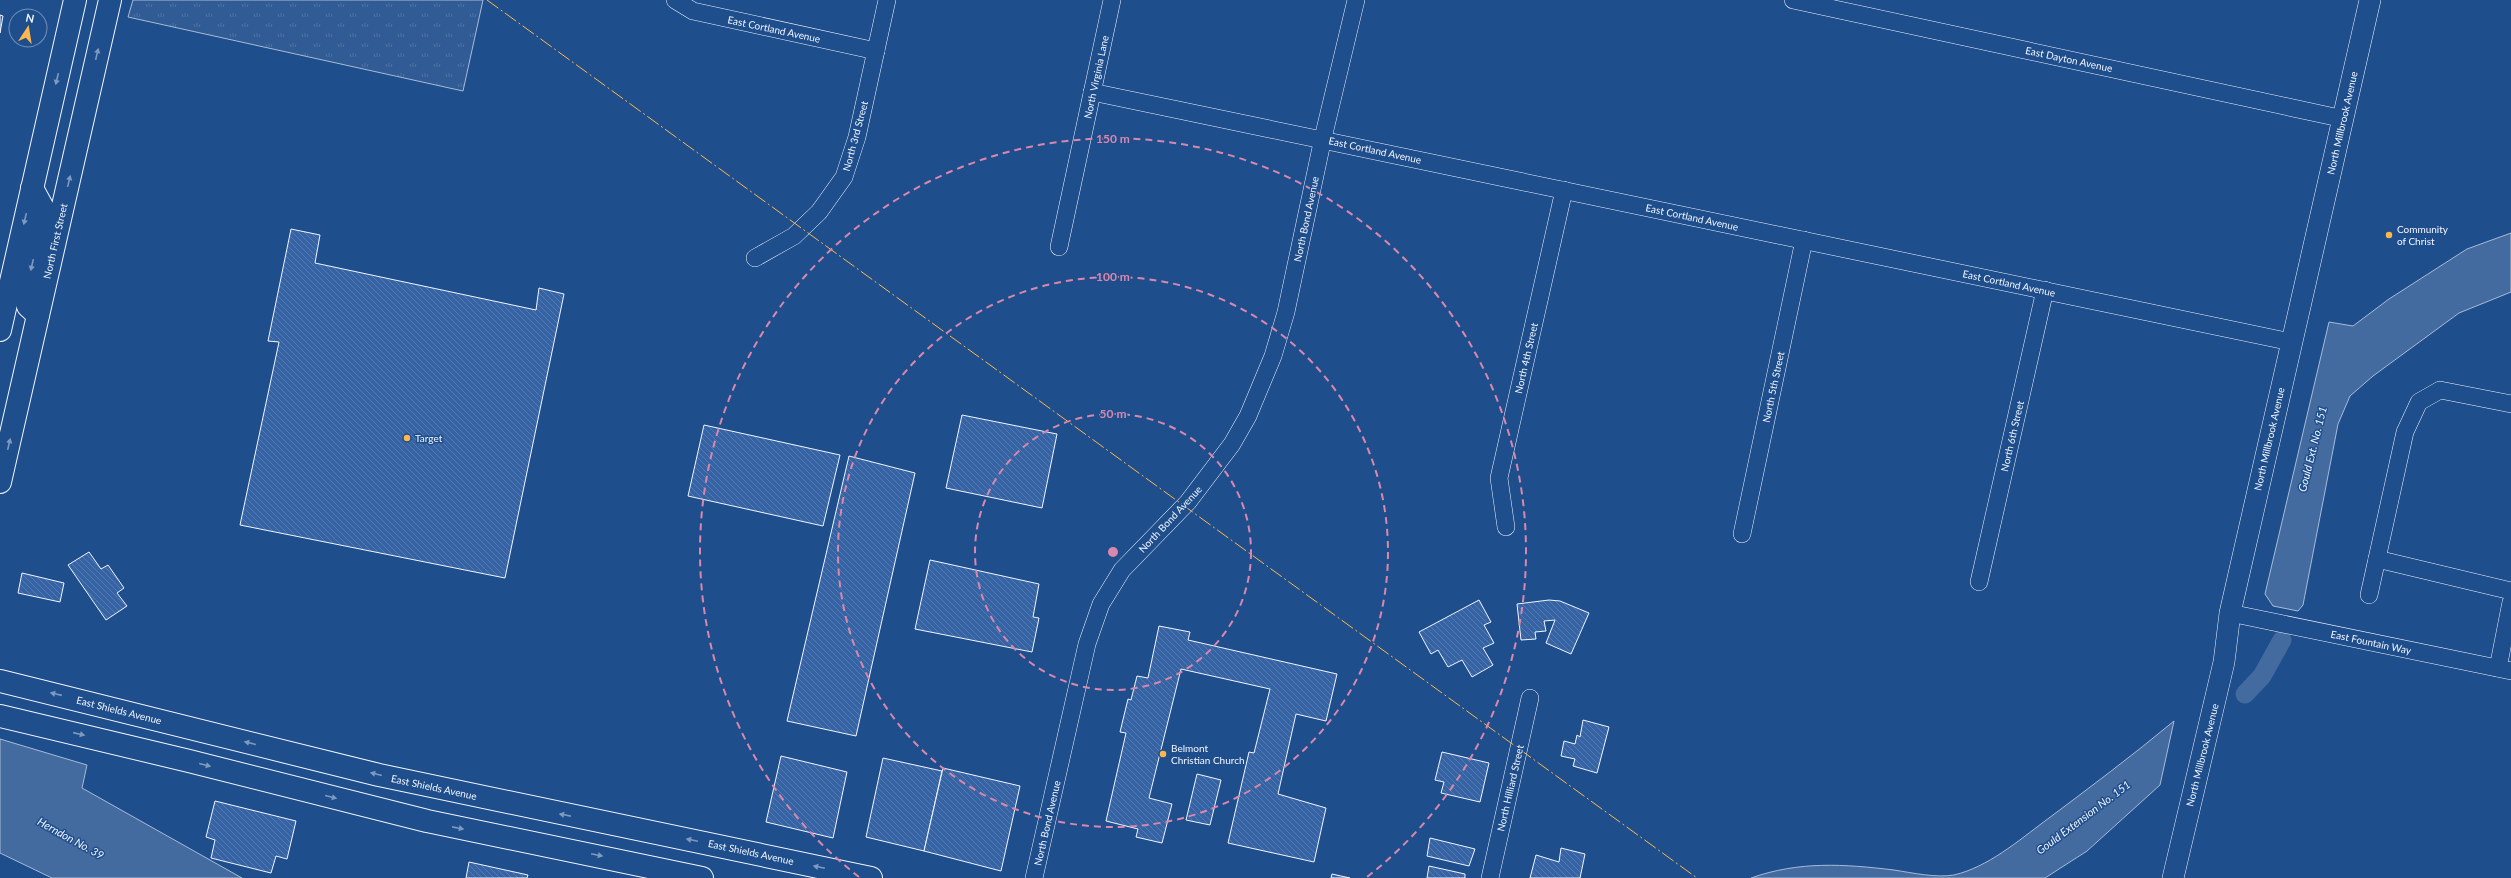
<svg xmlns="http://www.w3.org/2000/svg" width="2511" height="878" viewBox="0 0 2511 878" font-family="Lato,sans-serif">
	<defs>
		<pattern id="grass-tufts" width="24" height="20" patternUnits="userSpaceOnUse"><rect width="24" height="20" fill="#305b95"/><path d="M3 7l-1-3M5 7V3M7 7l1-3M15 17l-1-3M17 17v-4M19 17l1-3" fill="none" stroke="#4e73a5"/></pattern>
		<pattern id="building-back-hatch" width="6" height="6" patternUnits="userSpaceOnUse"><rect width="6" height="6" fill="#3563a3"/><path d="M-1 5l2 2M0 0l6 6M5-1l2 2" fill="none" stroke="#537ab1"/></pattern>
	</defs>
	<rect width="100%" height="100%" fill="#1f4e8c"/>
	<path fill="url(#grass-tufts)" stroke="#a8bbd7" d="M133 0H483L463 91 128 17Z"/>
	<g fill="#446ba0" stroke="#a8bbd7">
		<path d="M2511 233V292L2459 313 2373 376 2350 396 2338 424 2303 605 2298 611 2273 606 2265 594 2329 322 2353 326 2389 299 2467 249Z"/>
		<path d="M2174 721 2160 785 2087 851 2045 878H1751C1799 861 1844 864 1894 870 1913 873 1936 878 1954 875 1988 867 2018 841 2045 821 2089 788 2132 756 2174 721Z"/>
		<path d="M0 739 87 765 82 788 242 878H52L0 853Z"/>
	</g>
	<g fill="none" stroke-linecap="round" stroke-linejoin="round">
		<path stroke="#446ba0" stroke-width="19" d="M2245 694 2262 676 2282 640"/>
	</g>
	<g fill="url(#building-back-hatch)" stroke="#f2f6ff">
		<path d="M0 15 3 16 0 33Z"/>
		<path d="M291 229 320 235 315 263 536 310 539 288 564 294 505 578 240 525 279 342 268 341Z"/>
		<path d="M962 415 1057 434 1042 508 946 488Z"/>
		<path d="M704 425 840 455 823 526 688 496Z"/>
		<path d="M849 456 915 473 856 736 787 721Z"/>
		<path d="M89 552 101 569 108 565 124 588 117 593 127 606 106 620 68 565Z"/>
		<path d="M930 560 1039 584 1033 617 1039 618 1032 652 915 629Z"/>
		<path d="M22 573 64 583 60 602 18 593Z"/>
		<path d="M1479 600 1491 622 1484 625 1494 643 1483 648 1493 665 1472 677 1462 660 1448 667 1438 650 1431 654 1419 632Z"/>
		<path d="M1549 600 1560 601 1589 613 1571 654 1546 643 1555 620 1544 621 1546 631 1535 632 1536 639 1521 640 1517 604Z"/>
		<path d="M1159 626 1190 632 1188 640 1337 674 1326 721 1296 714 1278 794 1326 808 1314 862 1228 843 1249 752 1254 753 1270 689 1181 669 1149 798 1172 804 1162 843 1136 837 1138 829 1106 821 1126 733 1120 732 1128 699 1131 700 1137 676 1148 678Z"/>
		<path d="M1583 720 1609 727 1597 773 1573 766 1575 759 1561 756 1564 741 1575 744 1577 735 1580 737Z"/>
		<path d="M1442 752 1489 763 1480 802 1441 793 1444 782 1435 780Z"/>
		<path d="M781 756 847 772 833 838 766 822Z"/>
		<path d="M883 758 942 771 924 851 866 837Z"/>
		<path d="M943 768 1020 786 1001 871 924 851Z"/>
		<path d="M1197 774 1221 780 1210 825 1186 820Z"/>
		<path d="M215 801 296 821 287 859 276 856 271 873 211 858 215 840 206 837Z"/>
		<path d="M1430 838 1475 849 1469 866 1427 856Z"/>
		<path d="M1561 848 1585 854 1580 878H1530L1536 855 1559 862Z"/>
		<path d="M469 862 528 875 527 878H466Z"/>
		<path d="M1429 866 1465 874V878H1427Z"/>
		<path d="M1332 874 1350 878H1331Z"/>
	</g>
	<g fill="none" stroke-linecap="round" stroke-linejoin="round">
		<defs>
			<g id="minor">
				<path d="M675 0 693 11 876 51"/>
				<path d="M1793 0 2344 119"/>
				<path d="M1092 92 2291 342"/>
				<path d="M1059 247 1112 0"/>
				<path d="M755 258 794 236 819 212 844 177 857 137 887 0"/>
				<path d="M1506 527 1499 478 1564 190"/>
				<path d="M1742 534 1804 240"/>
				<path d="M2377 559 2511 591"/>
				<path d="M1979 582 2045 290"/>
				<path d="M2369 595 2405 432 2419 402 2440 390 2511 404"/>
				<path d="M2230 613 2511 671"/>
				<path d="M2498 668 2511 602"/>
				<path d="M1034 878 1087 644 1101 604 1122 570 1188 502 1232 444 1248 416 1273 356 1286 312 1323 138 1356 0"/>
				<path d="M1490 878 1530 698"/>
			</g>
			<path id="tertiary" d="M2173 878 2224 662 2230 613 2370 0"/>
			<g id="secondary">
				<path d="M32 188 44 210 26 300 28 306 38 315"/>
				<path d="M0 330 75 0"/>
				<path d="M0 482 110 0"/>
				<path d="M0 681 379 775 871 878"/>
				<path d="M0 716 189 761 427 821 702 878"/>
			</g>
		</defs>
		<use href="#minor" stroke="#f2f6ff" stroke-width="18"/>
		<use href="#tertiary" stroke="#f2f6ff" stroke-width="22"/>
		<use href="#secondary" stroke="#f2f6ff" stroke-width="24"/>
		<use href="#minor" stroke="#1f4e8c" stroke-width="17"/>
		<use href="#tertiary" stroke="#1f4e8c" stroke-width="21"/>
		<use href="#secondary" stroke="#1f4e8c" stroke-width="22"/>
		<path stroke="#ffb74d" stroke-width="1" stroke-dasharray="14 3 2 3" stroke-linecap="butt" d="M487 0 1697 878"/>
	</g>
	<defs><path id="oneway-solid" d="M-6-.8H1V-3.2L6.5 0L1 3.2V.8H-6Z"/></defs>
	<g fill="#7e9ac0">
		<use href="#oneway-solid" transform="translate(97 54) rotate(-77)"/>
		<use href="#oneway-solid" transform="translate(57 79) rotate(103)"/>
		<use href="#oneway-solid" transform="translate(69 181) rotate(-77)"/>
		<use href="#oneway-solid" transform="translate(25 219) rotate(103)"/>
		<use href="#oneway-solid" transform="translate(32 265) rotate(103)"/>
		<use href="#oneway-solid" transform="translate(9 444) rotate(-77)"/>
		<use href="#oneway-solid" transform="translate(56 694) rotate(-167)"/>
		<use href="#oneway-solid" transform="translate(79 734) rotate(13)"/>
		<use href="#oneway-solid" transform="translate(250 743) rotate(-166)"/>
		<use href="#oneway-solid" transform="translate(205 765) rotate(14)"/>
		<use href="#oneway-solid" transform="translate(376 774) rotate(-166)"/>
		<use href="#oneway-solid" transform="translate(331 797) rotate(14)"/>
		<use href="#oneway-solid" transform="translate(565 815) rotate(-169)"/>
		<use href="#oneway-solid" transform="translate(458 828) rotate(11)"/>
		<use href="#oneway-solid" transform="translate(692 840) rotate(-168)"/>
		<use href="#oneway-solid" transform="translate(597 855) rotate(12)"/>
		<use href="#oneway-solid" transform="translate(819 867) rotate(-168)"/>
	</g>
	<g fill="none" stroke="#da87ad" stroke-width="2" stroke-dasharray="7 5">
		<circle cx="1113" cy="552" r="138"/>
		<circle cx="1113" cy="552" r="275"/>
		<path d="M859 877A413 413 0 1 1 1367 877"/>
	</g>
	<g fill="#ffb74d" stroke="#1f4e8c" stroke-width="1.5">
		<circle cx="2389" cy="235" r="4"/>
		<circle cx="407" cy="438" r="4"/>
		<circle cx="1163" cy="754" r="4"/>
	</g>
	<g text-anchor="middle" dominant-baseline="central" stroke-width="3" stroke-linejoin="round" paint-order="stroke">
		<g font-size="10" fill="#f2f6ff" stroke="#1f4e8c">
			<text transform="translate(774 29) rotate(12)">East Cortland Avenue</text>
			<text transform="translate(2069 59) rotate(12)">East Dayton Avenue</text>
			<text transform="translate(1096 77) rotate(-78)">North Virginia Lane</text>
			<text transform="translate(2342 123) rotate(-77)">North Millbrook Avenue</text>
			<text transform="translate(855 136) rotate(-75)">North 3rd Street</text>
			<text transform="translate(1375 150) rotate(12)">East Cortland Avenue</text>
			<text transform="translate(1692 217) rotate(12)">East Cortland Avenue</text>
			<text transform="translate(1306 219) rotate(-78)">North Bond Avenue</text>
			<text transform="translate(55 241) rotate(-77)">North First Street</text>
			<text transform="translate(2009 283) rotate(12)">East Cortland Avenue</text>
			<text transform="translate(1526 358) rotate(-77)">North 4th Street</text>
			<text transform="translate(1773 387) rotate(-78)">North 5th Street</text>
			<text transform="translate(2012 436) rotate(-77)">North 6th Street</text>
			<text transform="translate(2269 439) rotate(-77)">North Millbrook Avenue</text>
			<text transform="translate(1170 519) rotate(-47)">North Bond Avenue</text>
			<text transform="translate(2371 642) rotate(12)">East Fountain Way</text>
			<text transform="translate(119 710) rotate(14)">East Shields Avenue</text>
			<text transform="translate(2202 755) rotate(-76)">North Millbrook Avenue</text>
			<text transform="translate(434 787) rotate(12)">East Shields Avenue</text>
			<text transform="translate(1510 788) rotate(-77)">North Hilliard Street</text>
			<text transform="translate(1047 823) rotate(-77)">North Bond Avenue</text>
			<text transform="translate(751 852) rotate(12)">East Shields Avenue</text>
		</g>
		<g font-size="10" fill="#f2f6ff" stroke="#1f4e8c" text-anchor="start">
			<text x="2397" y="229">Community<tspan x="2397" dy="12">of Christ</tspan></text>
			<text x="415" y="438">Target</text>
			<text x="1171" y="748">Belmont<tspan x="1171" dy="12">Christian Church</tspan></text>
		</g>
		<g font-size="11" font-style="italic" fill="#f2f6ff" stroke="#1f4e8c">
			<text transform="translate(2312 449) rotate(-76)">Gould Ext. No. 151</text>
			<text transform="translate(2083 817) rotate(-37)">Gould Extension No. 151</text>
			<text transform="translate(71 838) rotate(29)">Herndon No. 39</text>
		</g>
	</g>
	<circle cx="1113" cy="552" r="6" fill="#da87ad" stroke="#1f4e8c" stroke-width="2"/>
	<g font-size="12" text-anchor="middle" font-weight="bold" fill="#da87ad" stroke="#1f4e8c" stroke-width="3" stroke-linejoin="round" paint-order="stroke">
		<text x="1113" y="143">150 m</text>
		<text x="1113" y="281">100 m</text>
		<text x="1113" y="418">50 m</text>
	</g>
	<g transform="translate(28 28) rotate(12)"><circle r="19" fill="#1f4e8c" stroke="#7391ba"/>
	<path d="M0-3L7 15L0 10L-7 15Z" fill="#ffb74d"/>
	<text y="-6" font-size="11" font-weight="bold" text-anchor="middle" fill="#f2f6ff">N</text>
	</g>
</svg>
